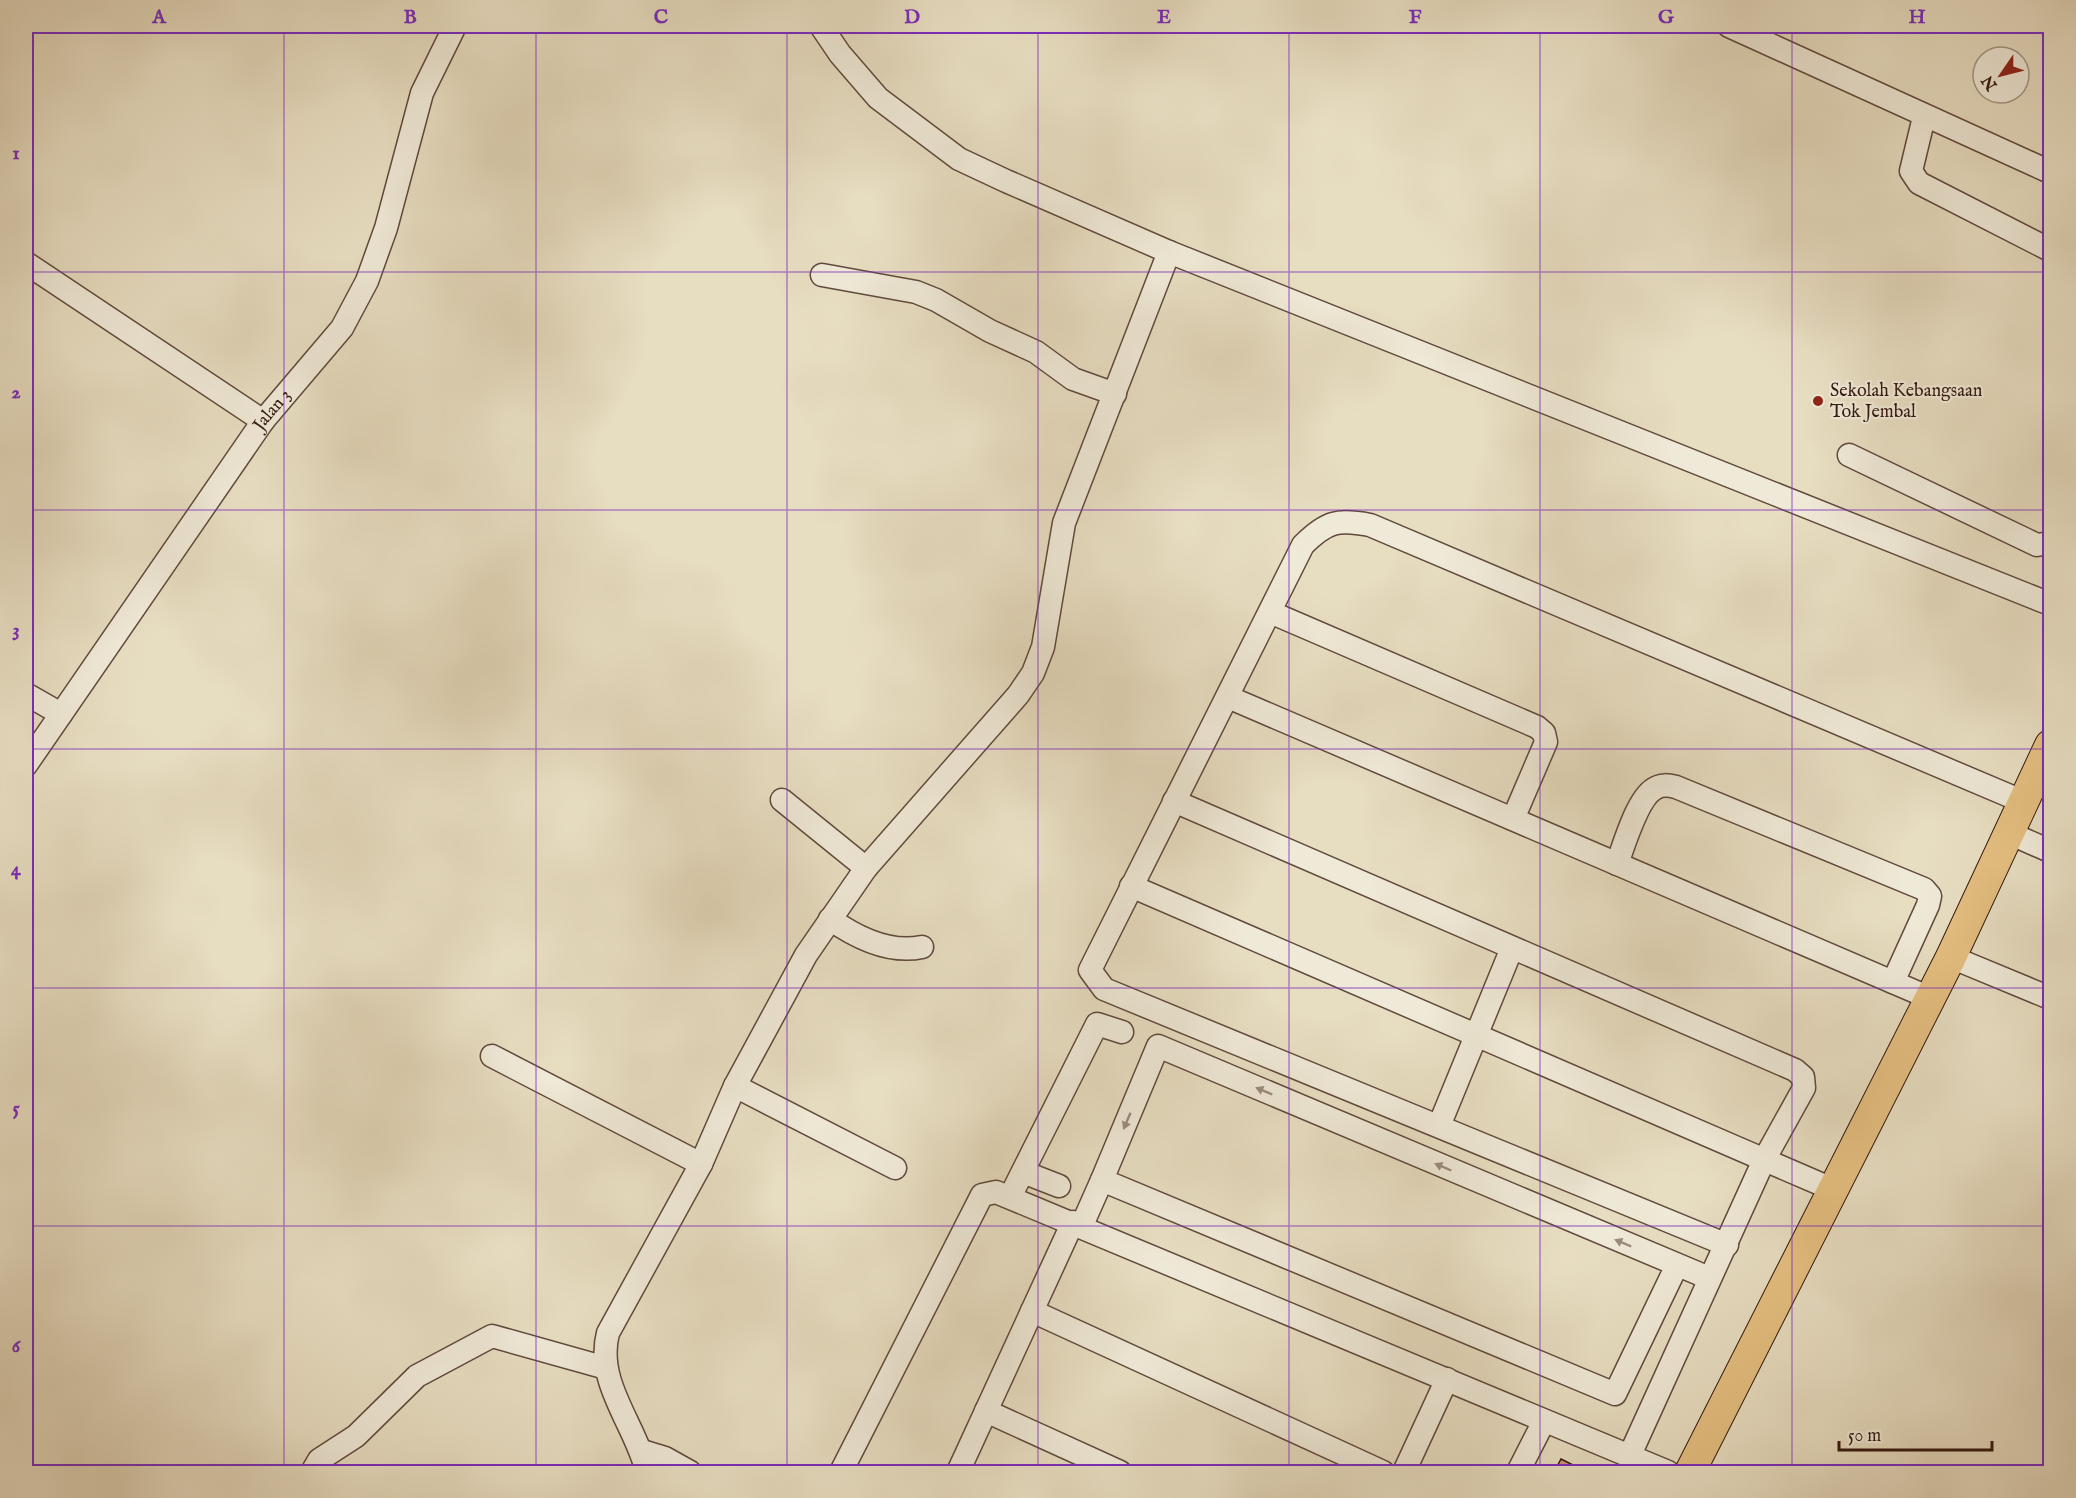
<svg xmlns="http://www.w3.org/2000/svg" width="2076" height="1498" viewBox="0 0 2076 1498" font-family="'IM FELL English',serif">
	<rect width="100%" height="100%" fill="#e7ddc1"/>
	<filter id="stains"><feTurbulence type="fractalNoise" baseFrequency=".00333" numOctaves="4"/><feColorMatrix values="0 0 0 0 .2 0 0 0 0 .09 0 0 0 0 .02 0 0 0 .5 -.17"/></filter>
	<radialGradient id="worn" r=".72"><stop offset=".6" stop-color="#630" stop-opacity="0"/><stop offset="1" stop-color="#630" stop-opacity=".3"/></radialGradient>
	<path fill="#cf9578" stroke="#33190f" stroke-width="1.5" d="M1561 1459 1587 1472H1554Z"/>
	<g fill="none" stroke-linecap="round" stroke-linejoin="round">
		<defs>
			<g id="minor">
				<path d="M821 26 840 54 878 98 959 159 1006 181 1169 252 2050 604"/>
				<path d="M1729 26 2050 172"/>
				<path d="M1924 117 1911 171 1919 183 2050 250"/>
				<path d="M26 263 263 421"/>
				<path d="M822 275 916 292 936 300 990 331 1036 352 1073 379 1115 394"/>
				<path d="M1849 455 2037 545 2050 543"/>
				<path d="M1270 612 1537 727 1544 733 1546 742 1513 819"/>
				<path d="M26 694 61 714"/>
				<path d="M1228 697 1930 998"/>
				<path id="s1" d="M26 765 263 421 342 328 367 281 386 228 422 93 455 26"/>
				<path d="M782 800 866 868"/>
				<path d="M1174 801 1795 1070 1803 1077 1804 1088 1764 1160 1629 1457"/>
				<path d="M2009 833 2050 851"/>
				<path d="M1617 864C1624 845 1637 799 1654 789 1661 784 1668 785 1676 787L1924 889 1930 896 1928 905 1893 982"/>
				<path d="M1131 886 1832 1189"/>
				<path d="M830 919C857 938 889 954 922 947"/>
				<path d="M1951 957 2050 998"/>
				<path d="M492 1056 701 1164"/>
				<path d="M735 1086 895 1168"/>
				<path d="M1439 1126 1512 948"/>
				<path d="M1023 1172 1059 1186"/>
				<path d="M1010 1197 1097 1024 1122 1032"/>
				<path d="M1082 1225 1102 1180"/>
				<path d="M1727 1245 1104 989 1090 970 1303 545C1327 521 1338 519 1370 525L2024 802"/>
				<path d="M1677 1265 1615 1394 1102 1180 1158 1046 1709 1278"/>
				<path d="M1032 1311 1383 1472"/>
				<path d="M986 1411 1120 1472"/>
				<path d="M642 1451 665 1458 690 1472"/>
				<path d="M312 1472 319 1460 356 1436 417 1376 492 1336 606 1368"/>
				<path d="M647 1472C636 1425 595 1383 608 1333L701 1164 735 1086 806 955 866 868 1018 695 1033 673 1043 647 1064 523 1169 252"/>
				<path d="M841 1472 982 1195 996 1192 1668 1472"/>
				<path d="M958 1472 1073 1222"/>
				<path d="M1404 1472 1447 1379"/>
				<path d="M1518 1472 1544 1421"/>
			</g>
			<path id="major" d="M1690 1472 1951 957 2050 745"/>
		</defs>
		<use href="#minor" stroke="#604a3c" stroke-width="25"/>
		<use href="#major" stroke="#33190f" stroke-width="32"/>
		<use href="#minor" stroke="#efe9d7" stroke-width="22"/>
		<use href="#major" stroke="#e4be80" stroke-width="30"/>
	</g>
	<defs><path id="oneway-solid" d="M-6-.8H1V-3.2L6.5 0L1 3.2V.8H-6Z" transform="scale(1.5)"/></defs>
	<g fill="#9a8b7d">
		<use href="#oneway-solid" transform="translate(1264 1091) rotate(-157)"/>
		<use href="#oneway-solid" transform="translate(1127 1121) rotate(113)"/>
		<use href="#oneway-solid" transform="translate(1443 1167) rotate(-157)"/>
		<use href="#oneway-solid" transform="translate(1623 1243) rotate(-157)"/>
	</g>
	<path fill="none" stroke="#7b2cbf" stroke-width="1.5" stroke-opacity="0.55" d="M284 26V1472M536 26V1472M787 26V1472M1038 26V1472M1289 26V1472M1540 26V1472M1792 26V1472M26 272H2050M26 510H2050M26 749H2050M26 988H2050M26 1226H2050"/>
	<circle fill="#8f2418" stroke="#efe9d7" stroke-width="2" cx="1818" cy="401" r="6"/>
	<g text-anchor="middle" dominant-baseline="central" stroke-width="4.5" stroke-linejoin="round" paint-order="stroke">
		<g font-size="18" fill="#33190f" stroke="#efe9d7" text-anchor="start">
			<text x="1830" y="391">Sekolah Kebangsaan<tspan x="1830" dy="21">Tok Jembal</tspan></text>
		</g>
		<g font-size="18" fill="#33190f" stroke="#efe9d7">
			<text stroke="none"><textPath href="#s1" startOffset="432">Jalan 3</textPath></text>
		</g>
	</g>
	<rect width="2076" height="1498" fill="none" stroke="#e7ddc1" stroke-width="66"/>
	<g transform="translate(2001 75) rotate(235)"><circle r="28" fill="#efe9d7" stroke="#a49687" stroke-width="1.5"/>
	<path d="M0-4.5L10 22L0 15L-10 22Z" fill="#8f2418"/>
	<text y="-9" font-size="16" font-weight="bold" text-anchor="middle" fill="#33190f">N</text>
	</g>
	<path d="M1839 1441v9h153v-9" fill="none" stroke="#33190f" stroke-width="3"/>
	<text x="1848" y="1441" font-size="18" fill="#33190f" stroke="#efe9d7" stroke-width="4.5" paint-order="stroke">50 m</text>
	<rect x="33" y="33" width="2010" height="1432" fill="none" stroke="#7b2cbf" stroke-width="2"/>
	<g font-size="20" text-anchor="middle" font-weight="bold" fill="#7b2cbf">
		<text x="159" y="23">A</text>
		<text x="410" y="23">B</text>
		<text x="661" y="23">C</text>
		<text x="912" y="23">D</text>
		<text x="1164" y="23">E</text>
		<text x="1415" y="23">F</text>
		<text x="1666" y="23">G</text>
		<text x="1917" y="23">H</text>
		<text x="16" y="159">1</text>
		<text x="16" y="398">2</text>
		<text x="16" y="636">3</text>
		<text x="16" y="875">4</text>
		<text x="16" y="1114">5</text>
		<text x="16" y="1352">6</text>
	</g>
	<rect width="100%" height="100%" filter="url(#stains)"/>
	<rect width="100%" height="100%" fill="url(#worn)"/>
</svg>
